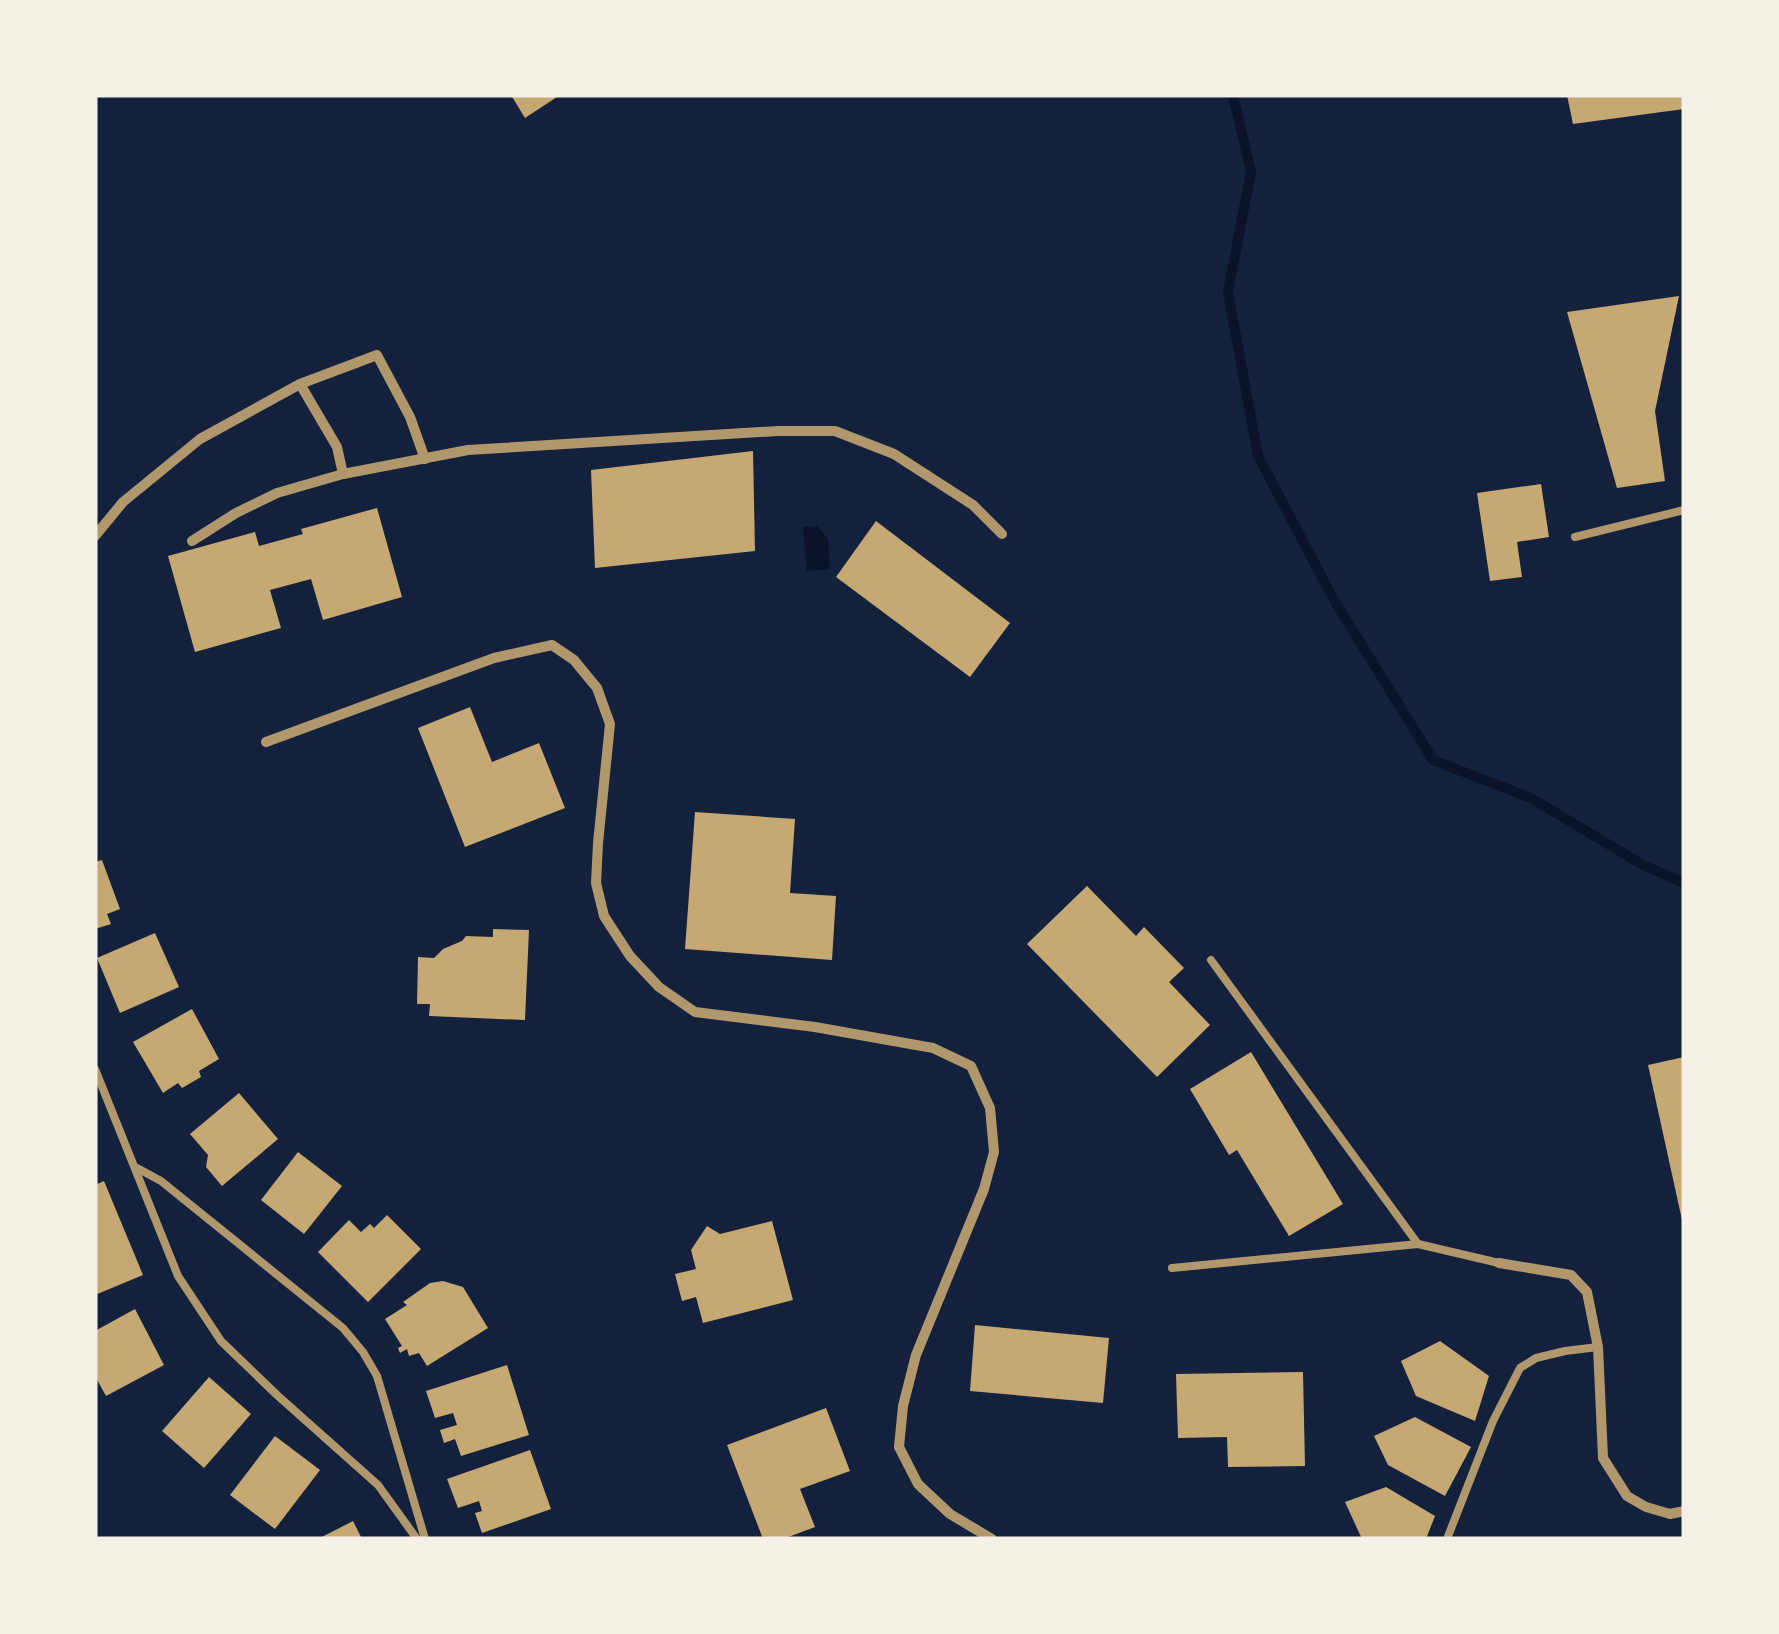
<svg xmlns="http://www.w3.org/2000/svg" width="1779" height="1634" viewBox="0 0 1779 1634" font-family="Figtree,sans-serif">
	<rect width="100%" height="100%" fill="#14213d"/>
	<path fill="#0b132b" d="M817 526 828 539 830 569 807 571 803 527Z"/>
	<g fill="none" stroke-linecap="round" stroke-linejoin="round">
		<path stroke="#0b132b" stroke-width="10" d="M1233 95 1251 172 1228 292 1258 456 1334 600 1433 760 1531 798 1643 865 1684 883"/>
	</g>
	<g fill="#c6a872">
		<path d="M511 95H560L525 118Z"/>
		<path d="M1567 95H1684V109L1573 124Z"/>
		<path d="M1679 296 1655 411 1665 481 1617 488 1567 312Z"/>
		<path d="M753 451 755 551 595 568 591 470Z"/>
		<path d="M1541 484 1549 537 1517 542 1522 577 1490 581 1477 493Z"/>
		<path d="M377 508 402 597 323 620 311 579 270 590 281 628 195 652 168 556 255 532 259 546 303 534 301 529Z"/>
		<path d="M876 521 1010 623 970 677 836 577Z"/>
		<path d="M470 707 492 762 539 743 565 808 465 847 418 728Z"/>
		<path d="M695 812 795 819 790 893 836 896 832 960 685 949Z"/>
		<path d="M102 860 120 909 107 914 111 924 95 929V862Z"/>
		<path d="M1087 886 1136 936 1144 927 1184 968 1169 982 1210 1025 1157 1077 1027 944Z"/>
		<path d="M493 929 529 930 525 1020 429 1016 430 1004H417L418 957 434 958 443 949 462 941 466 936 493 937Z"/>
		<path d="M155 933 179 987 120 1013 97 958Z"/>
		<path d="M192 1009 219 1059 199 1071 201 1077 182 1088 178 1083 163 1093 133 1042Z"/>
		<path d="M1251 1052 1343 1204 1289 1236 1237 1150 1229 1155 1190 1089Z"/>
		<path d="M1684 1057V1220H1682L1648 1065Z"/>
		<path d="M239 1093 278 1139 222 1186 206 1167 208 1155 190 1134Z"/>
		<path d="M298 1152 342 1186 304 1234 261 1200Z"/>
		<path d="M104 1181 143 1275 95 1295V1185Z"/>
		<path d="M387 1215 421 1249 368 1302 318 1252 349 1220 361 1232 370 1224 374 1228Z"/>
		<path d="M772 1221 793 1300 703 1323 696 1297 682 1301 675 1274 696 1269 691 1250 707 1226 720 1234Z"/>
		<path d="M443 1281 463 1287 488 1328 427 1366 419 1353 409 1356 407 1349 400 1353 398 1348 402 1346 385 1319 407 1305 403 1302 430 1283Z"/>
		<path d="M135 1309 164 1365 106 1396 95 1376V1331Z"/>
		<path d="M975 1325 1109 1338 1103 1403 970 1391Z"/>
		<path d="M1440 1341 1489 1376 1475 1421 1416 1396 1401 1361Z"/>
		<path d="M507 1365 529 1435 461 1456 455 1439 444 1443 440 1430 457 1425 453 1413 435 1418 426 1391Z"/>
		<path d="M1303 1372 1305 1466 1228 1467 1227 1437 1178 1438 1176 1374Z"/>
		<path d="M209 1377 251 1414 204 1468 162 1431Z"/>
		<path d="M826 1408 850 1471 800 1489 815 1527 783 1539H763L727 1445Z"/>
		<path d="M1415 1417 1471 1447 1445 1496 1388 1465 1374 1436Z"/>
		<path d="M275 1436 320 1470 275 1529 230 1495Z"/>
		<path d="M530 1450 551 1509 482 1533 475 1513 482 1511 479 1501 458 1508 447 1479Z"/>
		<path d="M1386 1487 1435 1516 1426 1539H1362L1345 1502Z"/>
		<path d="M353 1521 362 1539H318Z"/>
	</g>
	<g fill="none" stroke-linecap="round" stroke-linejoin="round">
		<g stroke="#b1986c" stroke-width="8">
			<path d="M1575 537 1684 510"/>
			<path d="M1211 960 1418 1244 1499 1263"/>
			<path d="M95 1069 178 1276 221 1341 277 1395 378 1485 417 1539"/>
			<path d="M137 1168 161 1181 343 1328 363 1352 377 1376 425 1539"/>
			<path d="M1172 1268 1418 1244"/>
			<path d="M1447 1539 1493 1421 1520 1368 1536 1358 1565 1351 1598 1347"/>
		</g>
		<g stroke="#b1986c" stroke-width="10">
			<path d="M300 384 337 447 343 474"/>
			<path d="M95 536 123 502 200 439 300 384 377 355 410 417 425 459"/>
			<path d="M192 541 236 513 277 493 343 474 468 450 778 431H835L894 454 973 505 1002 534"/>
			<path d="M266 742 494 658 552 645 574 660 597 688 610 724 598 843 596 883 604 916 630 956 659 987 695 1012 815 1027 933 1048 971 1066 990 1108 994 1152 984 1189 916 1355 903 1406 899 1447 918 1484 950 1514 992 1539"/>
			<path d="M1499 1263 1571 1275 1587 1292 1598 1347 1603 1458 1627 1496 1646 1507 1670 1514 1684 1511"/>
		</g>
	</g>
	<rect width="1779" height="1634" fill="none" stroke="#f6f1e7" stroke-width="195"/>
</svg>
